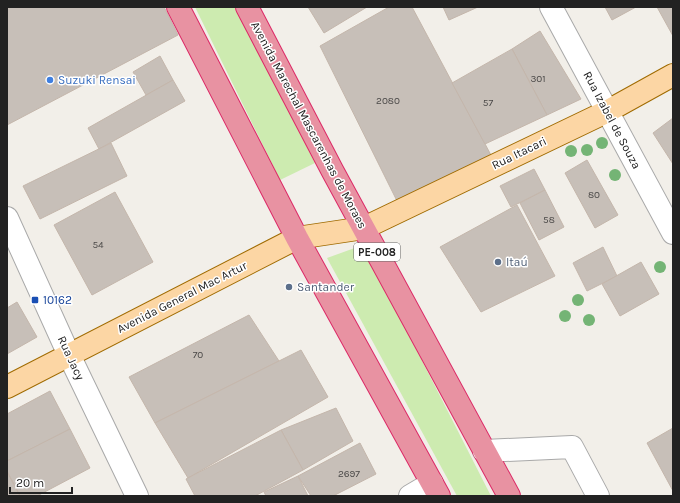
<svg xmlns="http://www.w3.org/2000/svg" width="680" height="503" viewBox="0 0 680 503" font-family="Karla,sans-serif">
	<rect width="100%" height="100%" fill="#f2efe9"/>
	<g fill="#cdebb0">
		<path d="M195 7H237L315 163 280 180Z"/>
		<path d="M363 245 491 496H457L327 258Z"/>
	</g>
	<g fill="#c7bfb8" stroke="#c4b6ab">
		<path d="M7 7H164L178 35 7 125Z"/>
		<path d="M308 7H367L324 33Z"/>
		<path d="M389 7H412L492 157 400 207 320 46Z"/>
		<path d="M443 7H478L449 20Z"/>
		<path d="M605 7H636L612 20Z"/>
		<path d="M657 7H673V36Z"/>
		<path d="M540 31 581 99 547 115 512 49Z"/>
		<path d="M512 49 547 115 485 144 452 83Z"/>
		<path d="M160 56 173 80 146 95 133 72Z"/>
		<path d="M173 80 185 101 99 149 88 128Z"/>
		<path d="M673 118V164L653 133Z"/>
		<path d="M111 143 127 176 40 219 23 186Z"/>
		<path d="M587 160 618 215 595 228 565 173Z"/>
		<path d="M534 169 545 190 511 207 500 186Z"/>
		<path d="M545 190 564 227 539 240 520 203Z"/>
		<path d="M115 192 153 262 92 295 54 225Z"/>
		<path d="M517 205 555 276 481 312 440 247Z"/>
		<path d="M603 247 617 276 587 291 573 263Z"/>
		<path d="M641 262 659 294 620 316 602 284Z"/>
		<path d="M17 302 37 337 7 354V308Z"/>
		<path d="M249 315 279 361 155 423 129 377Z"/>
		<path d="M301 350 328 397 188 478 155 423Z"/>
		<path d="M50 391 70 429 7 461V414Z"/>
		<path d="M336 408 353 441 303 470 281 430Z"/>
		<path d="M673 428V491L647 443Z"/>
		<path d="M70 429 90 468 37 496H20L7 471V461Z"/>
		<path d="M281 430 303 470 255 496H195L186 479Z"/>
		<path d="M360 443 376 474 333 496H311L298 476Z"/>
		<path d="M7 472 20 496H7Z"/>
		<path d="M298 476 308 496H266L264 492Z"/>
	</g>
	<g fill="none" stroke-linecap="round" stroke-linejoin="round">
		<defs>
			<g id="minor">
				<path d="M551 7 673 233"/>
				<path d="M7 218 69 355 137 496"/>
				<path d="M484 451 572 447 598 496"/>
				<path d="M410 496 432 483"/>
			</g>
			<path id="major" d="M7 387 297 238 364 228 608 111 673 75"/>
			<g id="highway">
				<path d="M178 7 297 238 439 496"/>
				<path d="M247 7 332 170 509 496"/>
			</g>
		</defs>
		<use href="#minor" stroke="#a9a9a9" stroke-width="24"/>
		<use href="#major" stroke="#a06b00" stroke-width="24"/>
		<use href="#highway" stroke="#dc2a67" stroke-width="24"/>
		<use href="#minor" stroke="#fff" stroke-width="22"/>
		<use href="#major" stroke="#fcd6a4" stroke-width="22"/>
		<use href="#highway" stroke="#e892a2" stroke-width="22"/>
	</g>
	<g fill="#74b475">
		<circle cx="602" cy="143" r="6"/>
		<circle cx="587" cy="150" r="6"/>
		<circle cx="571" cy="151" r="6"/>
		<circle cx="615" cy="175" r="6"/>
		<circle cx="660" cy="267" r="6"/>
		<circle cx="578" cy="300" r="6"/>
		<circle cx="565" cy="316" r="6"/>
		<circle cx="589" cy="320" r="6"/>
	</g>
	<circle fill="#3f7fe0" stroke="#fff" stroke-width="1.5" cx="50" cy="80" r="4"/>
	<g fill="#5c6f8a" stroke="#fff" stroke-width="1.5">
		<circle cx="498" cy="262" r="4"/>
		<circle cx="289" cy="287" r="4"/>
	</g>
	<rect fill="#1a4fb4" stroke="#fff" stroke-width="1.5" x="31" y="296" width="8" height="8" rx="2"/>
	<g text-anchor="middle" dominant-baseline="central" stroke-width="3" stroke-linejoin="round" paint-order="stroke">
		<g font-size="10" fill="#4b4948">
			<text x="538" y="79">301</text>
			<text x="388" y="101">2080</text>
			<text x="488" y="103">57</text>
			<text x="594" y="195">80</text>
			<text x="549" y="220">58</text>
			<text x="98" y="245">54</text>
			<text x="198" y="355">70</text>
			<text x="349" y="474">2697</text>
		</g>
		<rect fill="#fff" stroke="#646464" stroke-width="1" x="354" y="243" width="46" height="18" rx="3"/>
		<g font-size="11" font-weight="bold" fill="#222">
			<text x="377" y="252">PE-008</text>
		</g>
		<g font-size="12" fill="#366cbe" stroke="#fff" text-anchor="start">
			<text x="58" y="80">Suzuki Rensai</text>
		</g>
		<g font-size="12" fill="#222" stroke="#fff">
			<text transform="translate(612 120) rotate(62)">Rua Izabel de Souza</text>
			<text transform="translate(309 125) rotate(62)">Avenida Marechal Mascarenhas de Moraes</text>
			<text transform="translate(519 153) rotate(-26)">Rua Itacari</text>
			<text transform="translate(182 297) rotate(-27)">Avenida General Mac Artur</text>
			<text transform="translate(71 358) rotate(65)">Rua Jacy</text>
		</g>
		<g font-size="12" fill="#4e5e75" stroke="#fff" text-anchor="start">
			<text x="506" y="262">Itaú</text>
			<text x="297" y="287">Santander</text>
		</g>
		<g font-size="12" fill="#164399" stroke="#fff" text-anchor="start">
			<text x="43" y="300">10162</text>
		</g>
	</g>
	<rect width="680" height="503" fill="none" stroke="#222222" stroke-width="16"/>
	<path d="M10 487v6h62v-6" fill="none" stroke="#222222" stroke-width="2"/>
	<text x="16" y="487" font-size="12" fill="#222222" stroke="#ffffff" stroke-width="3" paint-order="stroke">20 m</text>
</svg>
